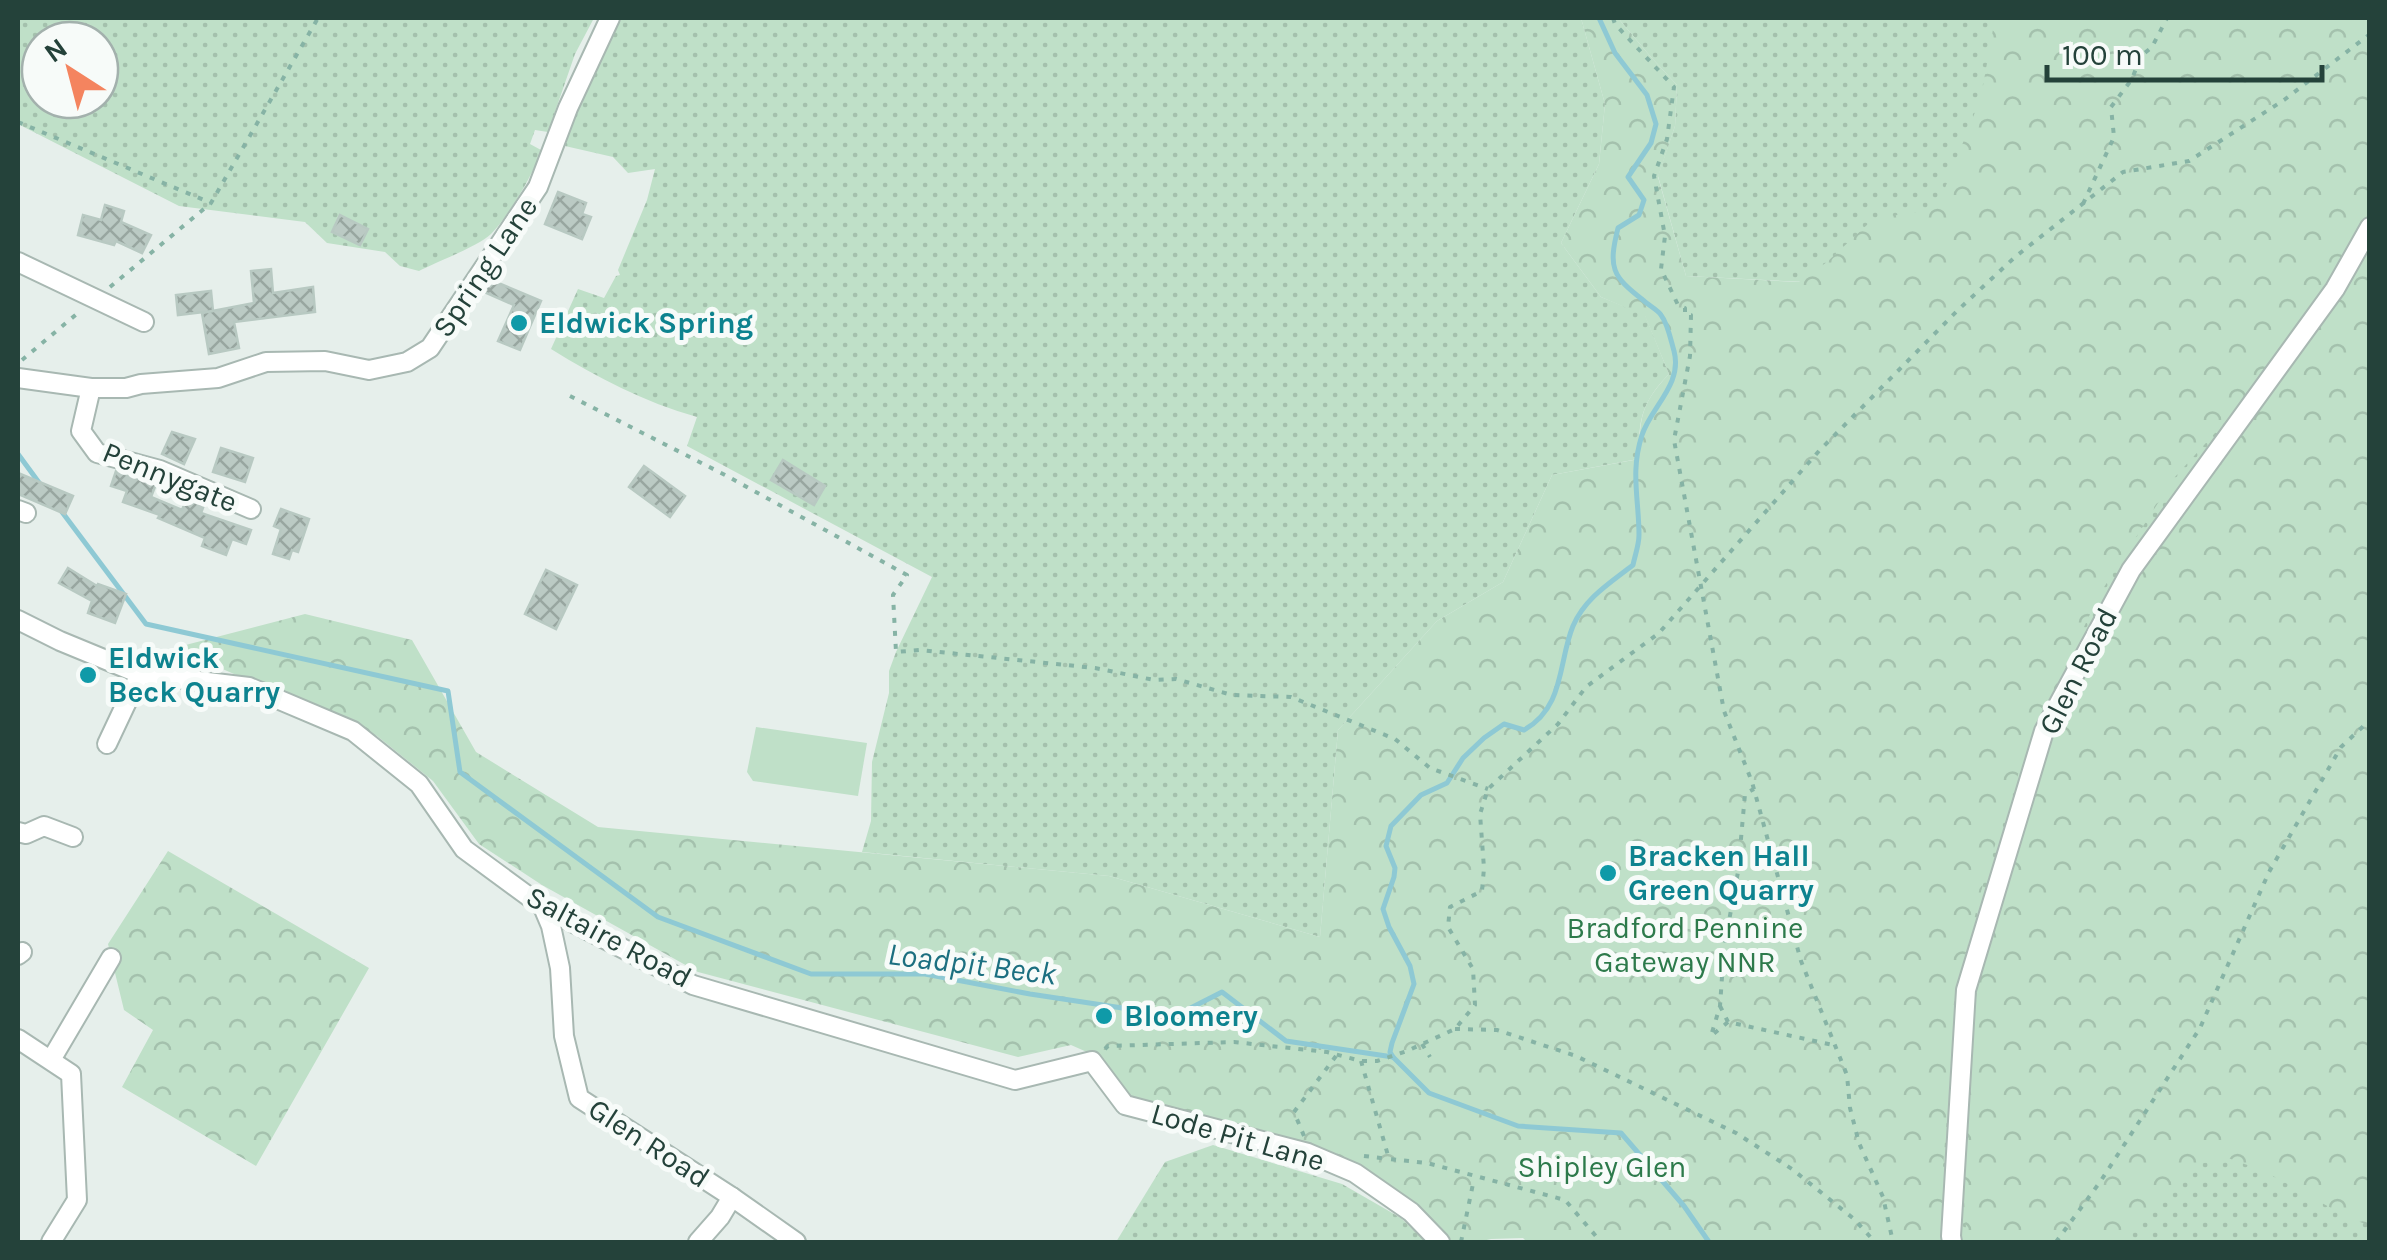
<svg xmlns="http://www.w3.org/2000/svg" width="2387" height="1260" viewBox="0 0 2387 1260" font-family="Karla,sans-serif">
	<defs>
		<pattern id="grass-dots" width="8" height="8" patternUnits="userSpaceOnUse" patternTransform="scale(2.5)"><rect width="8" height="8" fill="#bfe0c8"/><path d="M2 2h.1M6 6h.1" fill="none" stroke="#a4c1ad" stroke-width="1.8" stroke-linecap="round"/></pattern>
		<pattern id="forest-crowns" width="20" height="18" patternUnits="userSpaceOnUse" patternTransform="scale(2.5)"><rect width="20" height="18" fill="#bfe0c8"/><path d="M2 6a3 3 0 1 1 6 0M12 15a3 3 0 1 1 6 0" fill="none" stroke="#a4c1ad"/></pattern>
		<pattern id="building-cross-hatch" width="8" height="8" patternUnits="userSpaceOnUse" patternTransform="scale(2.5)"><rect width="8" height="8" fill="#bbcac4"/><path d="M0 0l8 8M0 8l8-8" fill="none" stroke="#98a6a0"/></pattern>
	</defs>
	<rect width="100%" height="100%" fill="#e6efeb"/>
	<g fill="url(#grass-dots)" fill-rule="evenodd">
		<path d="M18 18H594L575 54 548 132 535 130 530 144 541 150C535 172 508 217 491 234 479 246 436 262 419 271L400 266 385 252 327 243 305 222 179 206 18 124ZM40 40H100V100H40Z"/>
		<path d="M620 18H1581L1605 104 1599 164 1561 243 1601 297 1645 315 1669 374C1643 401 1637 420 1640 457L1805 282 1686 276 1658 176 1675 126 1677 85 1650 56 1618 18H2369V1242H1793L1638 459 1552 475 1503 582 1437 621 1338 730 1320 937 1109 876 862 852 871 821 872 762 889 693V671L896 652 932 577 687 446 697 417C644 402 598 378 551 349L578 289 604 298 616 276 620 275 618 270 647 200 655 169 628 173 613 157 565 146 585 86Z"/>
		<path d="M1213 1145 1342 1184 1401 1218 1426 1242H1116L1165 1162Z"/>
	</g>
	<g fill="url(#forest-crowns)">
		<path d="M1581 18H1618L1650 56 1677 85 1675 126 1658 177 1686 276 1799 282 1827 262 1868 224 1884 217 1926 211 1936 204 1945 188 1981 97 1995 18H2369V207L2327 286 2256 388 2174 478 2099 595 2025 753 1985 876 1958 984 1943 1166 1951 1242H1527L1523 1238 1491 1239 1478 1242H1449L1375 1181 1136 1103 1103 1071 1105 1060 1071 1045 1018 1057 698 972 542 885 479 844 433 781 377 736 174 648 305 614 412 640 476 752 598 827 1109 876 1320 937 1338 730 1437 621 1503 582 1552 475 1639 459C1640 417 1640 405 1669 374L1645 316 1601 297 1561 243 1599 164 1605 104Z"/>
		<path d="M2369 241V1225L2351 1219 2264 1171 2228 1158 2198 1164 2124 1242H1967L1964 1200 1967 1067 1980 967 2038 769 2090 649 2150 545Z"/>
		<path d="M168 851 369 968 256 1166 122 1087 153 1030 124 1010 108 944Z"/>
	</g>
	<path fill="#bfe0c8" d="M756 727 867 743 858 796 753 781 747 772Z"/>
	<g fill="none" stroke-linecap="round" stroke-linejoin="round">
		<g stroke="#8ec9d4" stroke-width="5">
			<path d="M18 454 40 484"/>
			<path d="M59 508 146 624 448 691 460 772 658 917 811 974H925L1030 994 1175 1016 1222 992 1286 1041 1393 1057 1429 1093 1518 1126 1621 1133 1684 1206 1709 1242"/>
			<path d="M1393 1057 1390 1052 1392 1043 1414 984 1410 966 1389 927 1383 909 1394 877 1395 868 1386 846 1391 826 1421 795 1447 783 1463 758 1484 738 1504 724 1524 730C1565 707 1558 662 1573 626 1585 598 1610 583 1633 565 1635 555 1639 545 1639 535 1639 499 1630 472 1642 435 1651 407 1683 384 1674 351 1671 341 1668 324 1661 315 1658 310 1648 305 1643 300 1612 276 1608 268 1618 228L1639 215 1644 200 1628 177 1651 143 1656 124 1647 95 1615 53 1599 18"/>
		</g>
	</g>
	<g fill="url(#building-cross-hatch)" stroke="#b8c9c2" stroke-width="2.5">
		<path d="M558 192 586 203 582 214 591 217 582 239 545 224Z"/>
		<path d="M105 205 124 211 121 222 151 235 142 253 116 241 114 245 78 235 83 215 101 220Z"/>
		<path d="M340 215 368 229 360 245 332 232Z"/>
		<path d="M271 269 273 293 313 287 315 312 234 322 239 348 209 354 202 313 254 303 251 271Z"/>
		<path d="M491 280 541 301 520 350 498 341 514 305 484 292Z"/>
		<path d="M211 291 213 311 178 315 176 295Z"/>
		<path d="M172 432 195 439 184 464 162 454Z"/>
		<path d="M221 448 253 458 245 482 213 472Z"/>
		<path d="M783 460 825 486 814 505 771 480Z"/>
		<path d="M644 466 685 496 670 517 629 487Z"/>
		<path d="M116 471 156 484 151 497 182 510 187 498 204 505 201 513 251 530 246 544 232 539 226 555 202 546 205 538 158 518 160 515 123 502 127 491 111 486Z"/>
		<path d="M18 473 73 496 65 514 18 494Z"/>
		<path d="M281 509 309 519 298 552 292 550 289 559 273 554 281 529 274 526Z"/>
		<path d="M68 568 97 586 98 584 126 594 115 623 88 613 92 601 59 583Z"/>
		<path d="M546 570 577 585 556 629 525 614Z"/>
	</g>
	<g fill="none" stroke-linecap="round" stroke-linejoin="round">
		<defs>
			<g id="minor">
				<path d="M18 262 144 322"/>
				<path d="M18 378 91 388H126L141 384 218 378 266 362 325 361 369 370 407 362 430 348 538 187 568 108 610 18"/>
				<path d="M91 388 81 431 97 453 160 470 251 509"/>
				<path d="M18 510 26 513"/>
				<path d="M18 620 60 641 140 674 249 687 353 731 419 784 464 849 543 907 693 985 1015 1080 1092 1061 1125 1105 1308 1153 1355 1173 1411 1212 1440 1242"/>
				<path d="M107 744 140 674"/>
				<path d="M18 832 26 834 44 826 73 837"/>
				<path d="M543 907 551 926 560 968 564 1036 579 1098 732 1197 796 1242"/>
				<path d="M18 955 22 952"/>
				<path d="M18 1039 71 1074 77 1200 51 1242"/>
				<path d="M51 1060 111 958"/>
				<path d="M698 1242 720 1217 732 1197"/>
				<path d="M1952 1242 1951 1236 1966 990 2044 731 2131 570 2335 289 2370 227"/>
			</g>
		</defs>
		<use href="#minor" stroke="#a8b8b2" stroke-width="22"/>
		<g stroke="#86b3a5" stroke-width="4" stroke-dasharray="5 8" stroke-linecap="butt">
			<path d="M1613 18 1615 24 1674 87 1667 139 1654 176 1665 236 1661 269 1678 305 1685 308V314L1691 315 1690 356 1674 440 1724 711 1752 782 1801 961 1847 1075 1850 1108 1859 1143 1883 1197 1893 1242"/>
			<path d="M18 122 211 203"/>
			<path d="M2083 204 2114 137 2111 107 2132 79 2141 56 2152 47 2167 18"/>
			<path d="M110 287 211 203 318 18"/>
			<path d="M22 360 79 312"/>
			<path d="M570 396 725 475 907 575 893 595 896 652 920 650 1095 668 1154 680 1176 679 1232 695 1291 697 1395 739 1430 768 1488 789"/>
			<path d="M1720 1006 1728 1022 1833 1045"/>
			<path d="M1728 1022 1711 1036 1720 1006 1724 948 1738 872 1745 794 1754 789"/>
			<path d="M1455 1029 1497 1030 1576 1056 1736 1133 1792 1169 1854 1219 1875 1242"/>
			<path d="M1422 1044 1430 1057"/>
			<path d="M1105 1049 1108 1046 1234 1042 1327 1052 1361 1061H1377L1407 1051 1455 1029 1475 1005 1473 969 1448 927 1450 907 1482 891 1484 868 1480 814 1488 789 1558 724 1586 687 1659 633 1819 451 1958 310 2015 257 2123 172 2189 161 2284 100 2370 34"/>
			<path d="M1361 1061 1389 1159 1427 1163 1565 1200 1601 1242"/>
			<path d="M1304 1136 1294 1112 1336 1056"/>
			<path d="M1364 1156 1389 1159"/>
			<path d="M1461 1242 1474 1179"/>
			<path d="M2056 1242 2100 1182 2200 1028 2269 872 2341 747 2370 720"/>
		</g>
		<use href="#minor" stroke="#fff" stroke-width="18"/>
	</g>
	<g fill="#0f9aa8" stroke="#f7fbf9" stroke-width="4">
		<circle cx="519" cy="323" r="10"/>
		<circle cx="88" cy="675" r="10"/>
		<circle cx="1608" cy="873" r="10"/>
		<circle cx="1104" cy="1016" r="10"/>
	</g>
	<g text-anchor="middle" dominant-baseline="central" stroke-width="10" stroke-linejoin="round" paint-order="stroke">
		<g font-size="30" fill="#24423a" stroke="#f7fbf9">
			<text transform="translate(485 267) rotate(-56)">Spring Lane</text>
			<text transform="translate(170 477) rotate(22)">Pennygate</text>
			<text transform="translate(2078 671) rotate(-63)">Glen Road</text>
			<text transform="translate(609 937) rotate(28)">Saltaire Road</text>
			<text transform="translate(1238 1137) rotate(16)">Lode Pit Lane</text>
			<text transform="translate(649 1143) rotate(33)">Glen Road</text>
		</g>
		<g font-size="30" font-weight="bold" fill="#0d838f" stroke="#f7fbf9" text-anchor="start">
			<text x="539" y="323">Eldwick Spring</text>
			<text x="108" y="658">Eldwick<tspan x="108" dy="34">Beck Quarry</tspan></text>
			<text x="1628" y="856">Bracken Hall<tspan x="1628" dy="34">Green Quarry</tspan></text>
			<text x="1124" y="1016">Bloomery</text>
		</g>
		<g font-size="30" fill="#2d7a4b" stroke="#f7fbf9">
			<text x="1685" y="928">Bradford Pennine<tspan x="1685" dy="34">Gateway NNR</tspan></text>
			<text x="1602" y="1167">Shipley Glen</text>
		</g>
		<g font-size="32" font-style="italic" fill="#1c6f80" stroke="#f7fbf9">
			<text transform="translate(972 964) rotate(7)">Loadpit Beck</text>
		</g>
	</g>
	<rect width="2387" height="1260" fill="none" stroke="#24423a" stroke-width="40"/>
	<g transform="translate(70 70) rotate(324)"><circle r="48" fill="#f7fbf9" stroke="#a3b1ad" stroke-width="2.5"/>
	<path d="M0-8L18 38L0 25L-18 38Z" fill="#f4845f"/>
	<text y="-15" font-size="28" font-weight="bold" text-anchor="middle" fill="#24423a">N</text>
	</g>
	<path d="M2047 65v15h275v-15" fill="none" stroke="#24423a" stroke-width="5"/>
	<text x="2062" y="65" font-size="30" fill="#24423a" stroke="#f7fbf9" stroke-width="8" paint-order="stroke">100 m</text>
</svg>
